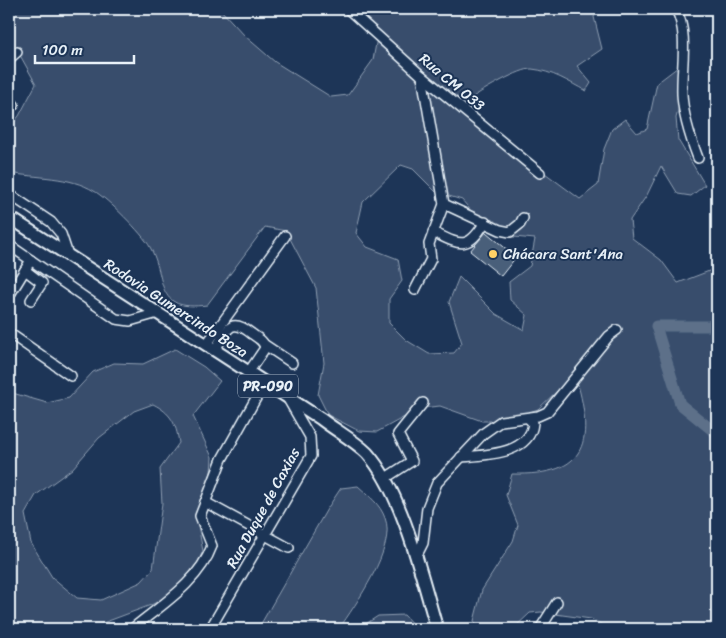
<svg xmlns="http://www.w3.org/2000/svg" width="726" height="638" viewBox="0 0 726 638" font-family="Sriracha,sans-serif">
	<rect width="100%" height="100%" fill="#1d3557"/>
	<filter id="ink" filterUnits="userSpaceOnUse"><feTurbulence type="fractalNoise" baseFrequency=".02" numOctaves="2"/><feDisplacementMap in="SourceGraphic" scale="10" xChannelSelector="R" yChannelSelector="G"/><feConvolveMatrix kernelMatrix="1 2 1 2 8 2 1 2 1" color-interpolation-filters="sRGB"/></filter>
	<g filter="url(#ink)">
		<g fill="#374d6c" stroke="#909fb2" fill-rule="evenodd">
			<path d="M9 9H137L141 13 157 9H220L245 36 275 62 331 97 348 95 373 60 377 38 353 9H598L594 17 602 49 577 66 591 83 586 91C569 82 552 71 532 69 521 68 483 90 473 97L476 116 526 159 580 199 598 185 604 149 612 129 625 119 637 133 647 129 657 83 678 67 684 87 676 118 678 140 705 185 691 196 678 194 661 166 647 195 630 220 632 238 661 260 678 283 717 268V629H611L591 619 541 612 530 613 513 629H479L474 621 482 590 513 541 518 525 506 495 512 474C589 476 595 441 575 374L538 409 505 421H482L440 406 421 408 377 432 359 431 328 415 318 395 324 363 316 288 286 231 265 227 207 305C152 312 168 279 150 247 143 234 107 198 94 191 70 176 36 178 9 173V128L19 116 36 84 21 57 9 43ZM401 165 413 169 436 192 462 200 483 225 503 236 535 239 530 266 509 282 510 300 527 315 524 330 496 314 459 277 449 302 462 343 454 353 429 354 406 340 389 323V299L402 281 398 259 367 247 356 233 363 202Z"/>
			<path d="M175 349 204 367 220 381 193 416 212 457 211 473 196 515 203 551 192 575 171 595 151 605 87 629H9V392L47 403 69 398 93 372 114 363 143 364ZM153 404C171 413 176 423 179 443L160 469 162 503 153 569 141 582 101 600 77 598 52 577 31 543 25 514 36 495 72 469 99 438 134 411Z"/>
			<path d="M358 486C369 496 380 504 385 518 397 547 355 605 339 629H258L327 509 341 488Z"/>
			<path d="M404 615 417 629H358L378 616Z"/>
		</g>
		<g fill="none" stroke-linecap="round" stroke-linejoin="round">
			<path stroke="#5d7089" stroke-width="11" d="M717 323 709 326H656L680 404 717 434"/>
		</g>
		<path fill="#495e7a" stroke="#e8f1f8" d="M486 232 516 257 501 276 470 251Z"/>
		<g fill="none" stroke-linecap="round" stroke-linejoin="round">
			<defs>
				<g id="minor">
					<path d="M348 9 422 76 540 173"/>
					<path d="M676 9C689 35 681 65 682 94 683 116 690 137 698 158"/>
					<path d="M9 59 17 52"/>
					<path d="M422 76 444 204 500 230 510 232 520 224 523 218"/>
					<path d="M9 100 14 105"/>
					<path d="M9 194 51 222 61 234 68 255"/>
					<path d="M433 232C460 245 468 251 485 222"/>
					<path d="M9 245 116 319 130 321 158 313"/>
					<path d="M25 270 42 283 31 300"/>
					<path d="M415 290 431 259 429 244 444 204"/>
					<path d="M9 296 31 260"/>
					<path d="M9 333 71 376"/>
					<path d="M206 345 285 236"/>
					<path d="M265 345 292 363"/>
					<path d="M215 350C227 330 230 316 252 334 258 338 264 341 265 348L248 373"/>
					<path d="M461 457C484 455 530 455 533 423L528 418"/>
					<path d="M384 479 412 461 398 434 423 403"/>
					<path d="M205 502 289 548"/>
					<path d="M416 557 423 543 427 508 437 483 484 433 501 421 538 416 547 412 609 336 617 330"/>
					<path d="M132 629C161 605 199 582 212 546L200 516 222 459 264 384"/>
					<path d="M210 629 311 456 310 437 288 399"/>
					<path d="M540 629 557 602"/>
				</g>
				<path id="major" d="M9 217 321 419C335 430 354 440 367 453 403 493 422 578 437 629"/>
			</defs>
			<use href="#minor" stroke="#e8f1f8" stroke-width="12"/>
			<use href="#major" stroke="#e8f1f8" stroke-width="15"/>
			<use href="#minor" stroke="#1d3557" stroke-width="9"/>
			<use href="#major" stroke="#1d3557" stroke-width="11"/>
		</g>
	</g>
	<circle fill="#ffd166" stroke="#1d3557" stroke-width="2" cx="493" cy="254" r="5"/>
	<g text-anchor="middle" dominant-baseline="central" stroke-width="4" stroke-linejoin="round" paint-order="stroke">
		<rect fill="#1d3557" stroke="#abb9c8" stroke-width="1" x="238" y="374.5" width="60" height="23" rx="4"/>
		<g font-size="14" font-weight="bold" fill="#e8f1f8">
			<text x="268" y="386">PR-090</text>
		</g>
		<g font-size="15" fill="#e8f1f8" stroke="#1d3557">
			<text transform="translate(452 82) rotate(40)">Rua CM 033</text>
			<text transform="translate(176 308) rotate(33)">Rodovia Gumercindo Boza</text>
			<text transform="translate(263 508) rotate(-61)">Rua Duque de Caxias</text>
		</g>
		<g font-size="15" fill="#e8f1f8" stroke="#1d3557" text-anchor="start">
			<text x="503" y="254">Chácara Sant'Ana</text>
		</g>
	</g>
	<rect width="726" height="638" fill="none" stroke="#1d3557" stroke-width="30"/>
	<rect x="15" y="15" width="696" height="608" fill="none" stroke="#e8f1f8" stroke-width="2" filter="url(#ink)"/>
	<path d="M35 55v8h99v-8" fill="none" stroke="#e8f1f8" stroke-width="2.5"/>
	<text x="42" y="55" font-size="15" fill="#e8f1f8" stroke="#1d3557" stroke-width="4" paint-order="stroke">100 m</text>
</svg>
